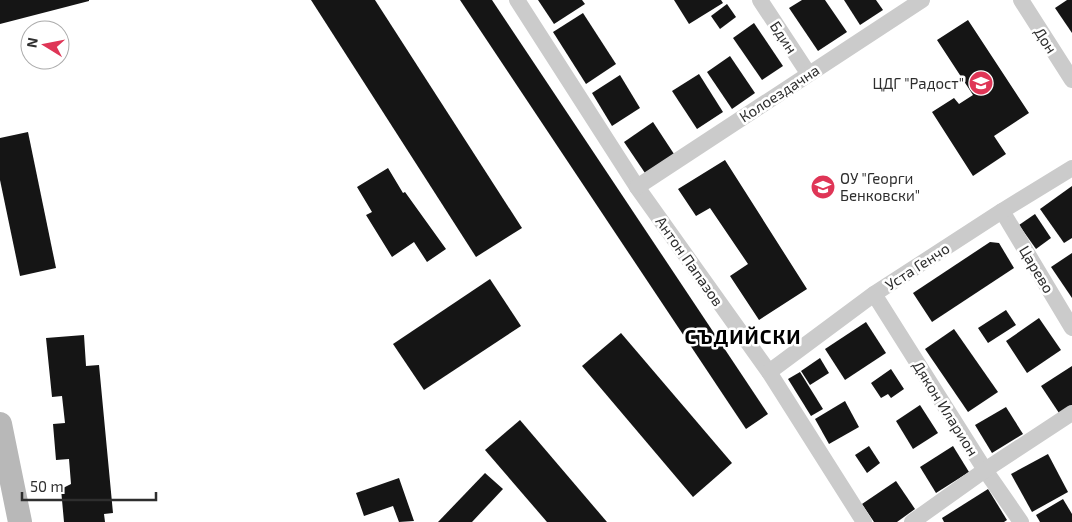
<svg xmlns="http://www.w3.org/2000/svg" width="1072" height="522" viewBox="0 0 1072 522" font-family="'Exo 2',sans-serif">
	<rect width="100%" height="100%" fill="#fff"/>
	<g fill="#151515">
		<path d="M0 0H89V1L0 24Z"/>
		<path d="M311 0H375L522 228 476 257Z"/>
		<path d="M460 0H492L768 414 746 429Z"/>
		<path d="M538 0H582L585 4 554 24Z"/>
		<path d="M674 0H721L723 3 689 24Z"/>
		<path d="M802 0H825L847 32 818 51 789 8Z"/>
		<path d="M844 0H876L883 10 860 25Z"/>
		<path d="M1067 0H1072V33L1055 8Z"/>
		<path d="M727 4 736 17 720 29 711 16Z"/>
		<path d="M583 13 616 64 586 84 553 32Z"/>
		<path d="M968 20 1029 113 994 136 1006 154 973 176 932 112 954 98 959 104 973 95 937 40Z"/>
		<path d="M754 23 783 66 762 80 733 38Z"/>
		<path d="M730 56 755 93 732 109 707 72Z"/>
		<path d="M699 74 723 112 697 129 672 91Z"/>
		<path d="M620 75 640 108 612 126 592 93Z"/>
		<path d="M653 122 674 154 645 173 624 142Z"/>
		<path d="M28 132 56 268 20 276 0 180V138Z"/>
		<path d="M725 160 807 289 759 320 730 276 748 264 710 208 696 216 678 189Z"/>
		<path d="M388 168 403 193 405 192 446 249 427 262 414 242 392 257 366 215 372 212 357 187Z"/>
		<path d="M1072 186V238L1064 243 1040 209Z"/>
		<path d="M1035 214 1051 238 1036 249 1019 225Z"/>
		<path d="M990 242 999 243 1014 268 932 322 913 293Z"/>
		<path d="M1072 253V298L1051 267Z"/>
		<path d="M490 279 521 326 424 390 393 344Z"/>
		<path d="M1006 310 1016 325 988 343 978 328Z"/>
		<path d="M1039 318 1061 350 1027 373 1006 341Z"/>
		<path d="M866 322 886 353 845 380 825 349Z"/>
		<path d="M954 329 998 392 968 412 925 349Z"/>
		<path d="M621 333 732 463 693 497 582 366Z"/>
		<path d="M84 335 86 366 99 365 113 513 104 514 105 522H64L61 489 71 484 69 459 56 460 53 424 65 423 62 396 52 397 46 338Z"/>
		<path d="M820 358 829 373 810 385 801 371Z"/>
		<path d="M1072 366V405L1059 413 1041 386Z"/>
		<path d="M891 369 904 389 891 398 888 394 881 398 871 383Z"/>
		<path d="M800 372 823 409 811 416 788 379Z"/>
		<path d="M845 401 859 427 829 444 815 419Z"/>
		<path d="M920 405 938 433 913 449 896 421Z"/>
		<path d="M1006 407 1023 434 992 453 975 425Z"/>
		<path d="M520 420 607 522H547L485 450Z"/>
		<path d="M869 446 880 463 867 473 855 455Z"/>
		<path d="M953 446 969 472 936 493 920 467Z"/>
		<path d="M1048 454 1068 492 1032 512 1011 474Z"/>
		<path d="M485 473 503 489 472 522H438Z"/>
		<path d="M399 478 414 521 399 522 393 506 364 516 356 493Z"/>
		<path d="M896 481 915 509 897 522H874L862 504Z"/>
		<path d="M988 489 1007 520 1004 522H944L942 518Z"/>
		<path d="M1063 499 1072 514V522H1040L1036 515Z"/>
	</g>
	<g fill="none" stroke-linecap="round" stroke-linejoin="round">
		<g stroke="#cbcbcb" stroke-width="16">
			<path d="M517 0 637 187 769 372 864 522"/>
			<path d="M760 0 808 73"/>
			<path d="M1021 0 1072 80"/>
			<path d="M637 187 922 0"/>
			<path d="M1002 211 1072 328"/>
			<path d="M874 294 985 470 1021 522"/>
			<path d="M769 372 874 294 1002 211 1072 168"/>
			<path d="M912 522 985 470 1072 413"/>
		</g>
		<path stroke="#b8b8b8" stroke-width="24" d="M0 424 20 522"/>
	</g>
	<defs>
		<symbol id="school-disc" viewBox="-11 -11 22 22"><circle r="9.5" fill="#df3556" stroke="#fff"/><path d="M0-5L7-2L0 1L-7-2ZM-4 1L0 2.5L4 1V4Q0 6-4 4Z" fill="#fff"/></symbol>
	</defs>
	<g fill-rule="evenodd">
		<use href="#school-disc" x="967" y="69" width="28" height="28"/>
		<use href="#school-disc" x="809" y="173" width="28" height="28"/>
	</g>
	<g text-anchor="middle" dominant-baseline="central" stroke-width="5" stroke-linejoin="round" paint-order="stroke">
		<g font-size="15" fill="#2e2e2e" stroke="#fff">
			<text transform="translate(784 37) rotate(56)">Бдин</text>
			<text transform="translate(1046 40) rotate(57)">Дон</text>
			<text transform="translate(779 93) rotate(-33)">Колоездачна</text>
			<text transform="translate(690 261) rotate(55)">Антон Папазов</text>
			<text transform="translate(917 266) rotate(-33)">Уста Генчо</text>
			<text transform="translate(1037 269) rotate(59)">Царево</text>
			<text transform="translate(946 408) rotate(58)">Дякон Иларион</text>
		</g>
		<g font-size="15" fill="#2e2e2e" stroke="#fff" text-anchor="end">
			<text x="964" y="83">ЦДГ "Радост"</text>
			<text x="840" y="178" text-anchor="start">ОУ "Георги<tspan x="840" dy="17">Бенковски"</tspan></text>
		</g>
		<g font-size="20" font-weight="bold" letter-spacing="1" fill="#000" stroke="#fff">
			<text x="743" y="336">СЪДИЙСКИ</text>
		</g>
	</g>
	<g transform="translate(45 45) rotate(280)"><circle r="24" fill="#ffffff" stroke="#ababab"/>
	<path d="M0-4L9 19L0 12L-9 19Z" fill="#df3556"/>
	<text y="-8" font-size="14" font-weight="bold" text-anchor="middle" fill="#2e2e2e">N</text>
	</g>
	<path d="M22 492v8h134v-8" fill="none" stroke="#2e2e2e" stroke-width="2.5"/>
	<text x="30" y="492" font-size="15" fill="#2e2e2e" stroke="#ffffff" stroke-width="4" paint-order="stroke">50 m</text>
</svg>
